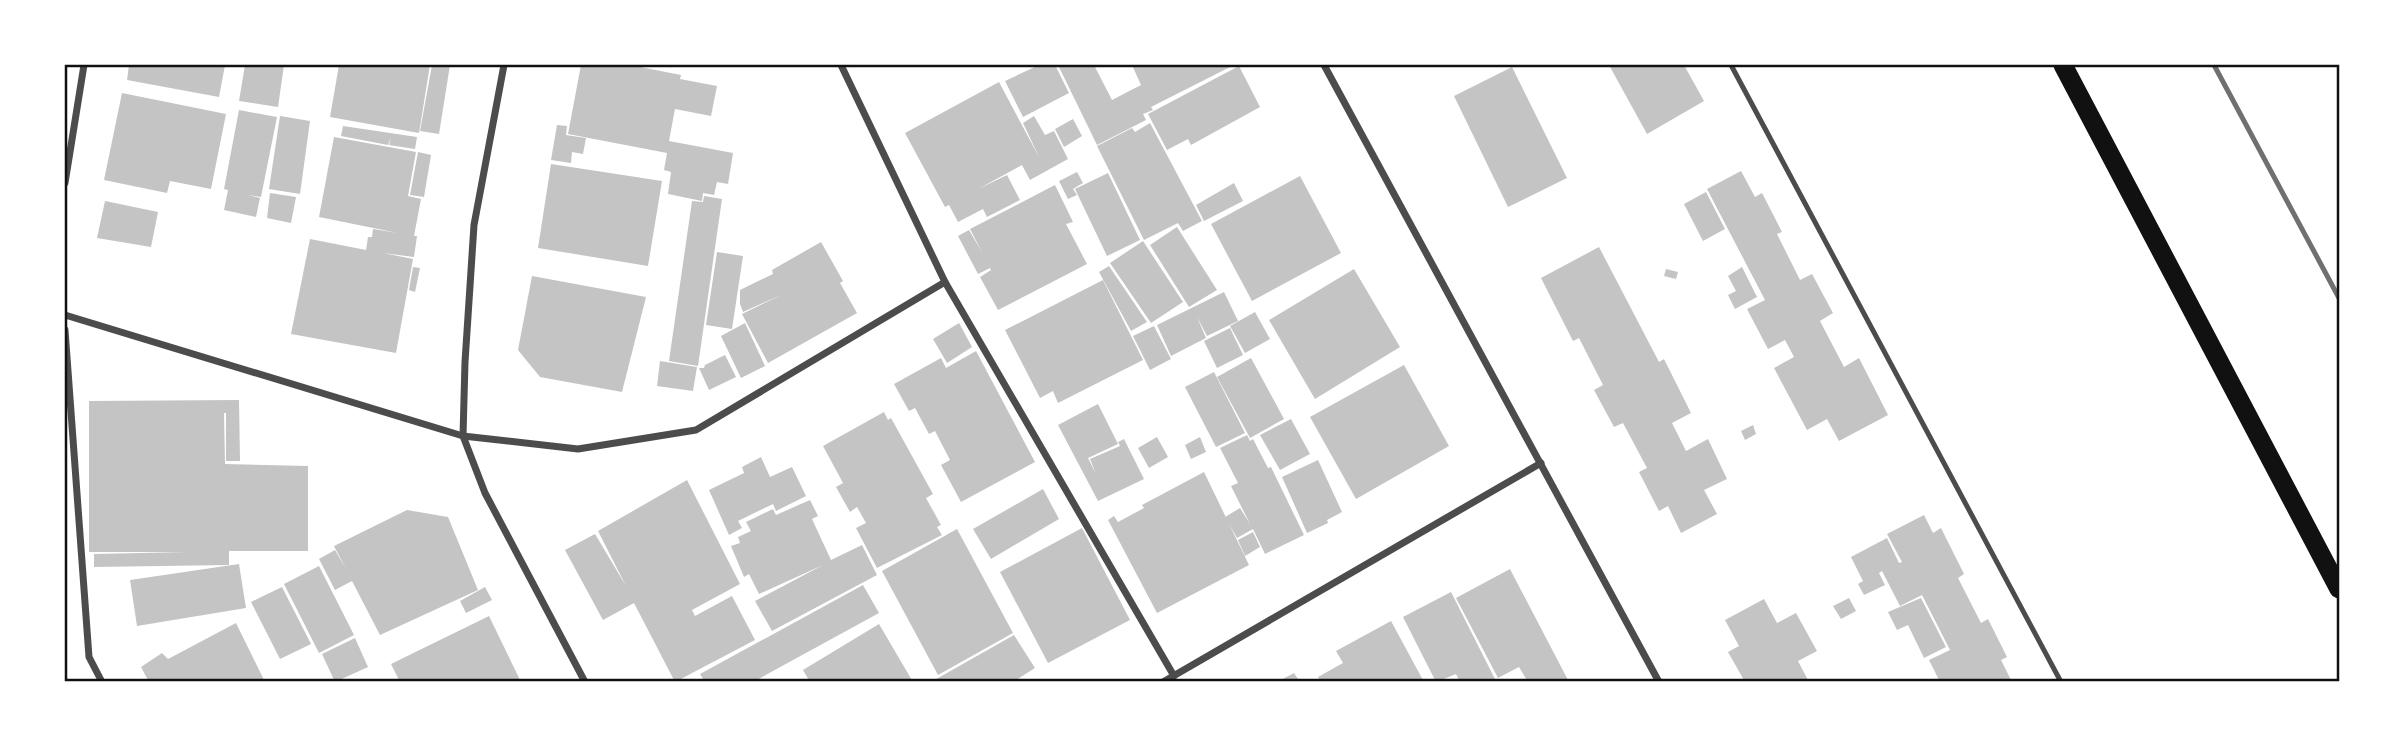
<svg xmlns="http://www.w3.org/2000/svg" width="2404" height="747" viewBox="0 0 2404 747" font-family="'DejaVu Sans',sans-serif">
	<rect width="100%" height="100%" fill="#fff"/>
	<g fill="#c4c4c4">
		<path d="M129 65H225L219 97 127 80Z"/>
		<path d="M245 65H284L278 107 239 101Z"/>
		<path d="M339 65H430L419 133 330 117Z"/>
		<path d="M432 65H450L439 134 420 131Z"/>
		<path d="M581 65H630L681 75 680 79 717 86 711 116 675 109 669 141 733 153 728 184 717 182 714 195 703 193 702 201 668 194 671 172 664 170 667 153 568 134Z"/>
		<path d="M1039 65H1055L1069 93 1023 117 1005 81Z"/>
		<path d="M1058 65H1094L1112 100 1141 85 1132 65H1234L1151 107 1153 110 1143 114 1146 120 1097 145Z"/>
		<path d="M1609 65H1684L1704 101 1647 134Z"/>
		<path d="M1239 66 1260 107 1191 145 1188 139 1167 150 1148 114Z"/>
		<path d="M1512 67 1567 178 1508 207 1454 96Z"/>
		<path d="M999 82 1039 157 1023 123 1034 116 1045 135 1054 131 1068 159 1030 180 1022 165 978 189 1007 175 1020 200 987 217 983 209 958 222 949 205 945 207 905 133Z"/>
		<path d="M122 93 226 114 211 189 170 181 167 193 104 180Z"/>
		<path d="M239 110 277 117 261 197 248 195 260 198 256 217 224 210 228 190 224 189Z"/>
		<path d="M280 116 310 121 300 194 269 189Z"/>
		<path d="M1073 119 1082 136 1064 147 1055 129Z"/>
		<path d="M1150 123 1202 221 1183 231 1178 223 1144 240 1097 146 1132 128 1135 132Z"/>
		<path d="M557 125 567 126 566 135 586 138 583 154 572 152 571 163 551 160Z"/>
		<path d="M343 126 417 137 415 149 389 145 391 137 388 145 341 136Z"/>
		<path d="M334 137 416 152 408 196 421 199 414 236H417L414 257 383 253 413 259 396 353 291 334 310 239 366 250 368 237H372L373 229 398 233 319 217Z"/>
		<path d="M418 152 431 155 424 197 410 195Z"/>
		<path d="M551 164 662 181 648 266 538 248Z"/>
		<path d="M1741 171 1755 197 1762 193 1782 232 1777 234 1800 280 1812 274 1833 313 1820 321 1844 367 1859 358 1888 415 1839 441 1827 419 1807 430 1774 368 1794 357 1785 340 1768 349 1747 309 1765 300 1707 189Z"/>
		<path d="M1077 172 1083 183 1073 189 1077 195 1068 199 1059 181Z"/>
		<path d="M1108 173 1140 240 1107 256 1075 189Z"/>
		<path d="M1300 176 1341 253 1252 301 1211 224Z"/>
		<path d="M1234 183 1243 201 1204 221 1196 205Z"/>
		<path d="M1055 185 1073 222 1066 224 1087 264 998 310 980 277 991 270 990 268 978 274 958 236 969 230 982 252 970 229Z"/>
		<path d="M1706 192 1725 229 1703 241 1684 204Z"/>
		<path d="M270 193 296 197 291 223 267 218Z"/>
		<path d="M704 196 722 199 698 366 669 361 692 201 703 202Z"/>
		<path d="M105 201 158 212 151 247 97 238Z"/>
		<path d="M1177 227 1217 290 1189 307 1150 245Z"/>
		<path d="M1143 241 1183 302 1151 323 1110 263Z"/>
		<path d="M821 242 843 281 840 283 857 313 768 363 742 314 783 294 743 312 740 304V290L773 274 772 270Z"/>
		<path d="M1599 247 1659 362 1664 359 1691 413 1672 423 1686 451 1708 439 1727 479 1704 490 1717 514 1681 533 1668 506 1659 511 1639 472 1647 468 1623 423 1614 427 1594 390 1603 385 1579 338 1573 341 1541 278Z"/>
		<path d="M717 252 743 256 732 329 706 325Z"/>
		<path d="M1109 266 1147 322 1131 331 1099 272Z"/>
		<path d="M413 267 420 268 415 292 409 290Z"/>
		<path d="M1742 267 1757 297 1735 309 1728 295 1736 291 1728 276Z"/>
		<path d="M1354 269 1400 347 1315 399 1269 320Z"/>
		<path d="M1666 269 1678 272 1676 279 1664 276Z"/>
		<path d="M532 276 646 297 622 392 540 377 518 350Z"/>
		<path d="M1103 280 1143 360 1058 403 1053 391 1040 398 1005 330Z"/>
		<path d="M1224 292 1238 321 1207 336 1197 317 1206 338 1171 356 1157 325Z"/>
		<path d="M1255 312 1270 339 1245 353 1230 326Z"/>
		<path d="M745 323 765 366 741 378 721 336Z"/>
		<path d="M959 323 972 347 947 363 933 339Z"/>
		<path d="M1154 326 1171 359 1150 370 1133 336Z"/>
		<path d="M1230 328 1243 355 1217 368 1204 341Z"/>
		<path d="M976 351 1035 462 961 502 941 465 950 460 935 431 929 434 915 408 909 411 894 384 941 358 946 368Z"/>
		<path d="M725 355 736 377 709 390 699 368H704L705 365Z"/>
		<path d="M1251 358 1284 419 1250 438 1217 377Z"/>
		<path d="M660 361 697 367 693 391 657 386Z"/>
		<path d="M1404 365 1449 446 1356 499 1310 417Z"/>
		<path d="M1214 372 1245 433 1216 447 1185 387Z"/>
		<path d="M239 400 240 461H226V413H224L225 464 308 466V551H229V565L94 567V554L187 552H89V401Z"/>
		<path d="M1098 404 1118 444 1088 458 1096 474 1090 459 1120 446 1118 442 1124 439 1144 479 1098 501 1058 425Z"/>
		<path d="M884 412 888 420 891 418 933 494 926 498 941 525 937 527 942 535 877 568 856 528 866 523 857 507 850 512 836 487 843 483 823 446Z"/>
		<path d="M1291 419 1310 454 1280 470 1260 435Z"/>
		<path d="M1753 425 1756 434 1745 440 1741 431Z"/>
		<path d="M1247 435 1250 441 1253 439 1268 468 1271 467 1304 535 1265 554 1253 529 1237 538 1225 517 1240 508 1250 524 1231 486 1238 483 1220 448Z"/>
		<path d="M1157 437 1168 457 1149 468 1138 448Z"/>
		<path d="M1200 437 1206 452 1191 459 1185 445Z"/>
		<path d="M761 457 770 477 792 467 806 496 776 511 773 504 738 521 742 528 729 535 709 490 744 473 742 467Z"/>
		<path d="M1318 460 1342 512 1327 520 1328 523 1307 533 1282 477Z"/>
		<path d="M1204 472 1249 565 1157 613 1108 520 1114 516 1118 522 1144 508 1142 505Z"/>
		<path d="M687 480 740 584 692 610 695 616 732 596 755 640 675 682 634 603 603 620 565 550 595 534 626 586 598 531Z"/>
		<path d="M1043 489 1059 519 991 559 973 529Z"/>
		<path d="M810 500 818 516 812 519 831 560 862 545 877 575 772 631 755 601 823 565 759 594 749 574 744 577 731 546 740 543 738 537 751 531 746 522 773 509 776 515Z"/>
		<path d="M407 510 448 517 478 590 380 635 352 581 335 590 319 559 335 550 346 569 334 546Z"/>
		<path d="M1924 515 1933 533 1941 528 1964 574 1958 578 1981 623 1988 619 2007 657 2001 660 2012 682H1965L1964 680 1940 682 1929 660 1950 650 1922 595 1900 606 1882 571 1879 573 1885 585 1864 595 1858 584 1863 581 1851 557 1887 538 1899 563 1902 562 1887 534Z"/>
		<path d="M1082 528 1130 620 1048 663 1000 572Z"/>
		<path d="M957 529 1013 633 938 675 882 571Z"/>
		<path d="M1253 532 1260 547 1245 556 1238 540Z"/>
		<path d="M239 564 246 608 137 626 130 580Z"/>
		<path d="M319 566 354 635 319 653 284 584Z"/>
		<path d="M1510 569 1569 682H1528L1519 667 1498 678 1456 598Z"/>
		<path d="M863 585 879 613 753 682H705L700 674Z"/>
		<path d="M282 587 311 644 280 659 251 602Z"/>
		<path d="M485 587 492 600 466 613 460 601Z"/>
		<path d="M1451 592 1496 681 1494 682H1460L1456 674 1436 682 1403 617Z"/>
		<path d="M1849 598 1856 611 1841 619 1833 606Z"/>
		<path d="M1921 598 1946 647 1924 658 1908 625 1897 630 1888 612Z"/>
		<path d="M1764 599 1777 623 1796 613 1817 651 1798 661 1809 682H1745L1728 652 1739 646 1725 620Z"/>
		<path d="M489 616 521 682H400L391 664Z"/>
		<path d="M1391 621 1424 682H1321L1318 677 1343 663 1336 651Z"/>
		<path d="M236 623 265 682H149L141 667 162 653 168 659Z"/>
		<path d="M879 624 913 682H810L803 670Z"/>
		<path d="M1014 635 1035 668 1013 682H931Z"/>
		<path d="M355 638 368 667 335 682 322 654Z"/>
		<path d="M1294 673 1300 682H1277Z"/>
	</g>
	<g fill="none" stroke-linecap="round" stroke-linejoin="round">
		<path stroke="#4c4c4c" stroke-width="5" d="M1731 65 2061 682"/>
		<g stroke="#4c4c4c" stroke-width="7">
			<path d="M504 65 474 225 465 362 463 436 485 493 585 682"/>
			<path d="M841 65 945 282 1174 676"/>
			<path d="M1324 65 1659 682"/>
			<path d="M65 183 84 65"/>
			<path d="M65 315 463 436 578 449 696 430 945 282"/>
			<path d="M65 330 89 657 102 682"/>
			<path d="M1163 682 1541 463"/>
		</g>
		<path stroke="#111" stroke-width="19" d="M2063 65 2339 589"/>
		<path stroke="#707070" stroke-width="5" d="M2214 65 2339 298"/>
	</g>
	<rect width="2404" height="747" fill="none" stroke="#ffffff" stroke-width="133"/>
	<rect x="66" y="66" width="2272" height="614" fill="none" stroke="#111" stroke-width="2.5"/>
</svg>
